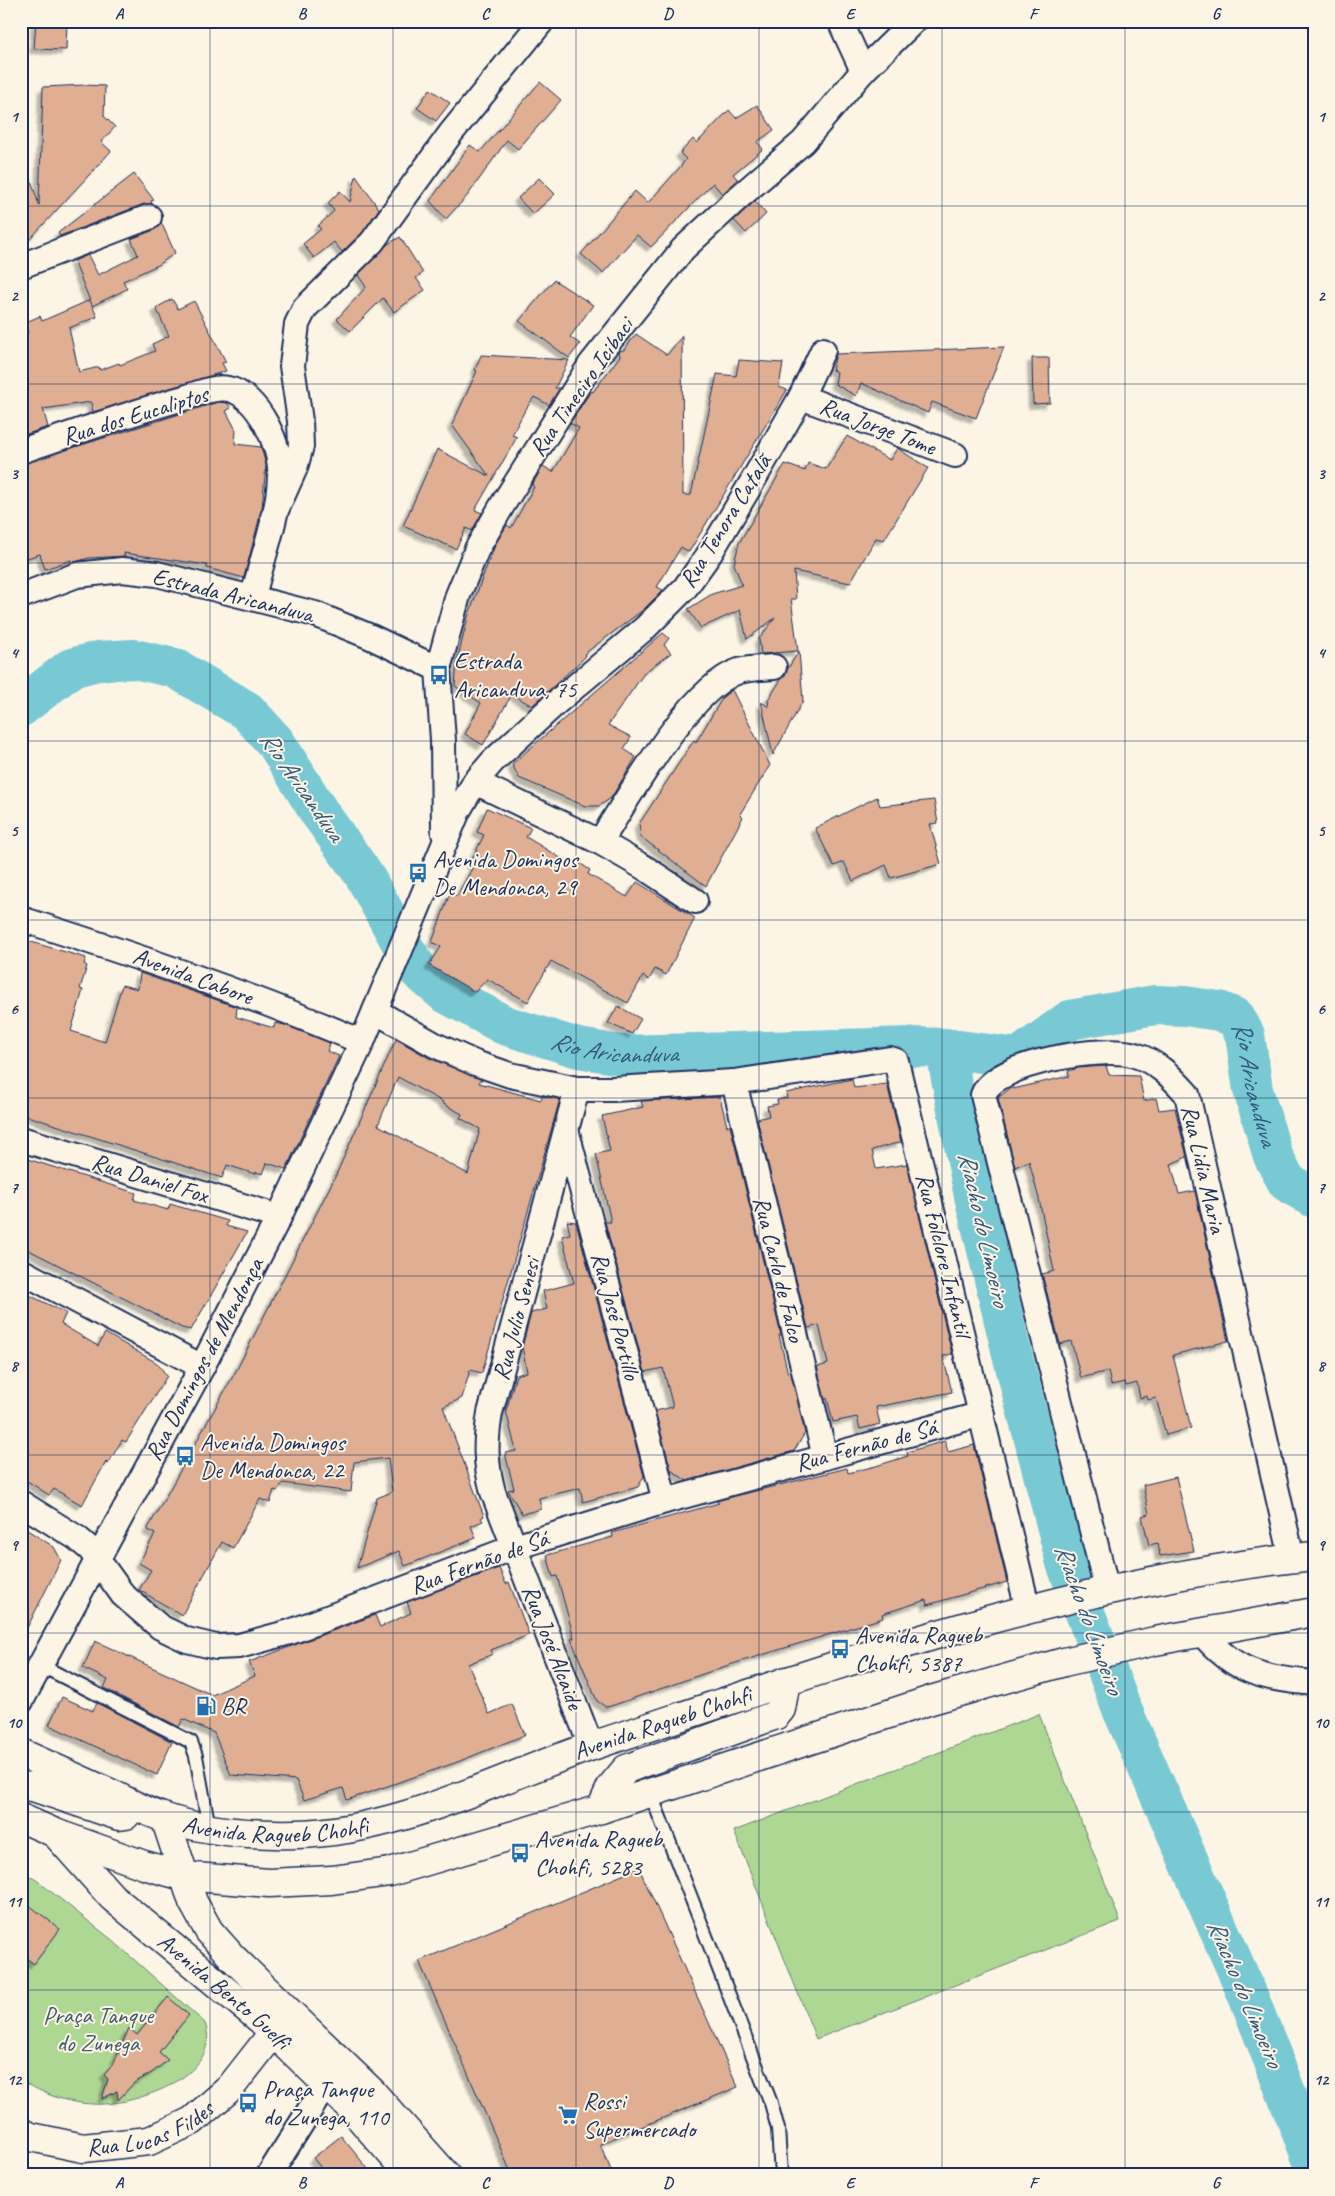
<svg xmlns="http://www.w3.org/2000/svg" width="1335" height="2196" viewBox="0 0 1335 2196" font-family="Caveat,sans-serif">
	<defs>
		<filter id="shadow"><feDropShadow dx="-4.5" dy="4.5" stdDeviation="1" flood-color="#0004"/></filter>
	</defs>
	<rect width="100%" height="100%" fill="#fcf5e5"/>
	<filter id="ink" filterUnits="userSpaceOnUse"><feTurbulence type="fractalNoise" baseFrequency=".02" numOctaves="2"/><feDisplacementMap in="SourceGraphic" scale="10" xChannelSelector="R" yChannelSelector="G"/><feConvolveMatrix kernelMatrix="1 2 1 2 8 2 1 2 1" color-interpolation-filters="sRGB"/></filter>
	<g filter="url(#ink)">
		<g fill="#afd794" stroke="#658379">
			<path d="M1039 1714 1120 1921 816 2039 734 1831Z"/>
			<path d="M21 1873 35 1879 111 1939 205 2023C224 2077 132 2107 92 2104 66 2103 43 2094 21 2080Z"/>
		</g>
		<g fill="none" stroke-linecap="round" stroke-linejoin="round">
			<g stroke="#79c9d5" stroke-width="40">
				<path id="s1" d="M21 707 71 668 98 661 134 659 175 668 247 711 276 743 319 812 364 875 404 948 419 971 445 993 504 1025 578 1048 621 1055 912 1047 945 1048 1018 1058 1070 1020 1155 1005 1185 1006 1219 1011 1236 1018 1245 1035 1253 1090 1273 1156 1287 1182 1314 1198"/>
				<path d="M945 1048 974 1196 1012 1354 1066 1563 1121 1707 1249 1998 1314 2164"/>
			</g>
		</g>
		<g fill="#e0ae92" stroke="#1b2f5e" fill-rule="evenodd" filter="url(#shadow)">
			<path d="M36 21H67L66 50 34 49Z"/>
			<path d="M540 82 561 100 518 149 507 140 468 195 446 219 430 201 470 145 480 152Z"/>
			<path d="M85 85 105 86 104 116 115 127 101 142 111 151 21 249V163L25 162 39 205 43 87Z"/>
			<path d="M430 89 450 103 436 121 417 108Z"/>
			<path d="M757 105 774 130 757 142 763 149 733 174 738 180 722 194 713 183 651 247 637 235 603 273 581 254 635 191 648 203 681 166 686 159 680 153 693 139 697 143 729 110 736 118Z"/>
			<path d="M134 174 154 200 151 201 152 204H144L60 236 58 233Z"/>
			<path d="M356 176 379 209 362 233 342 252 334 242 314 258 303 244 321 229 318 226 334 211 328 203 340 191 350 202Z"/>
			<path d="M539 178 555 194 533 214 518 198Z"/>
			<path d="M755 201 766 214 746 233 734 220Z"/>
			<path d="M161 222 175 253 158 265 123 281 127 289 92 306 74 261 88 255 98 275 138 255 131 239 154 230Z"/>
			<path d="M400 237 423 273 416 278 425 290 394 312 383 298 350 331 337 319 366 287 358 275 388 244Z"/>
			<path d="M554 280 593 305 570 337 580 344 569 358 519 321Z"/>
			<path d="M172 299 178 309 194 301 226 362 222 363 226 371 93 412 91 402 43 409 48 427 21 436V335L28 333 24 323 40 316 42 321 90 300 97 317 69 328 79 372 99 367 100 370 119 363 120 365 155 351 152 344 169 336 156 308Z"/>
			<path d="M636 334 667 355 682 336 683 495H691L717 374 736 376 739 360 783 363 779 387 787 390 689 552 681 547 657 587 663 590 643 610 584 654 586 656 532 706 512 694 483 745 465 734 481 703 455 686 457 661 468 617 483 576 496 543 507 525 511 528 534 487 532 485 543 466 553 472 579 428 570 423 591 391 593 392 620 356 619 351 624 350Z"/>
			<path d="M1004 347 976 418 932 402 928 413 861 383 856 396 835 384 837 372 832 370 836 354Z"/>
			<path d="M481 355 569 360 555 388H560L549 405 534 397 524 412 512 435 517 437 475 510 482 513 472 531 466 528 456 549 403 526 437 449 489 476 452 425 477 371 475 370Z"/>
			<path d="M1032 358H1049L1050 403 1033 404Z"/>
			<path d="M218 402 227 403 231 408 226 411 236 430 235 444 261 447 266 465 262 508 244 578 207 568V565L124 553 125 556 89 558 71 563V560L45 569 40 554 21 560V464Z"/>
			<path d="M847 436 890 460 897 448 928 468 884 540 876 538 850 583 794 571 796 599H791L798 651 761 654 759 639 775 618 747 639 740 610 701 628 688 609 712 594 742 585 734 564 739 543 785 464 805 471 808 463 826 469Z"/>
			<path d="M663 633 669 638 664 645 671 653 645 672 608 725 631 737 624 749 636 757 611 798 599 806H585L519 778 512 764Z"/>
			<path d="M799 651 803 701 773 755 761 702 769 707 768 700Z"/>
			<path d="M732 690 770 765 740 814 743 817 706 886 641 837 639 824 694 740 696 742 723 697Z"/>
			<path d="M877 797 880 806 934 800 938 823 930 824 941 864 891 878 886 865 853 881 844 862 834 866 815 828Z"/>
			<path d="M487 808 531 828 526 837 572 865 575 860 590 870 588 874 627 897 637 882 695 918 666 975 655 969 649 980 643 976 628 1003 551 961 528 1002 487 979 475 992 429 965 441 947 432 942 450 893 457 896 474 865 470 863 484 835 477 832Z"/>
			<path d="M21 939 86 958 84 964 87 966 80 989 83 990 71 1031 105 1042 122 985 138 989 140 973 237 1007 236 1017 274 1028 275 1023 285 1025 330 1043 327 1051 339 1056 286 1169 267 1163 263 1174 256 1172 255 1174 227 1165 222 1178 21 1114Z"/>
			<path d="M618 1006 641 1019 632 1034 608 1023Z"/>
			<path d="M396 1039 429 1058 481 1079 479 1083 541 1100 542 1096 560 1099 482 1373 470 1370 462 1398 443 1407 484 1516 481 1518 483 1521 471 1526 476 1538 440 1552 405 1566 399 1551 357 1568 377 1498 392 1492 388 1458 354 1462 351 1492 283 1483 277 1491 274 1490 270 1503 260 1499 233 1548 222 1542 182 1615 139 1590 151 1570 139 1563 155 1534 147 1530 237 1369 336 1175ZM398 1077 443 1102 442 1103 462 1114 460 1118 480 1129 468 1174 378 1125Z"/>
			<path d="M1106 1066 1109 1075 1139 1076 1144 1101 1156 1098 1159 1110 1175 1108 1187 1157 1171 1164 1179 1194 1195 1191 1228 1341 1173 1355 1191 1428 1166 1435 1156 1398 1148 1400 1147 1396 1140 1398 1137 1383 1126 1386 1125 1382 1111 1385 1108 1371 1081 1378 1071 1341 1060 1344 1042 1274 1054 1271 1039 1199 1029 1161 1015 1167 998 1098 1013 1086V1089L1069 1076 1068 1071 1078 1068Z"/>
			<path d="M852 1079 854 1088 887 1084 901 1142 872 1150 876 1169 907 1164 952 1354 943 1356 952 1392 876 1407 880 1424 860 1429 857 1417 833 1422 827 1398 825 1400 817 1367 828 1364 819 1325 808 1328 757 1119 769 1116 767 1106 778 1104 777 1100 787 1098 786 1093Z"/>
			<path d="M720 1097 727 1126 730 1125 781 1335H779L788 1374 791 1373 805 1433 794 1451 687 1481 671 1470 655 1411 673 1407 663 1368 645 1372 605 1222H611L596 1154 610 1151 602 1116 643 1107 641 1101Z"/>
			<path d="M21 1157 136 1193 134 1200 168 1210 170 1204 228 1221 226 1226 247 1232 191 1330 182 1328 21 1246Z"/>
			<path d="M567 1221 576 1222 644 1476 638 1487 583 1502 580 1488 539 1498 541 1509 522 1514 508 1490 514 1489 505 1453 516 1451 506 1411 516 1375 527 1372 522 1347 531 1313 547 1309 543 1291 574 1283 562 1236 570 1234Z"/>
			<path d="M27 1294 66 1313 61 1324 98 1346 105 1333 157 1363 167 1376 126 1442 122 1440 108 1464 106 1462 82 1505 54 1489 49 1495 21 1477V1308Z"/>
			<path d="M945 1441 948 1452 974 1445 1007 1582 927 1605 926 1600 882 1614 883 1618 726 1666 611 1706 606 1707 597 1701 571 1639 574 1638 557 1576 553 1577 547 1555 613 1537 612 1533 719 1503 716 1501 847 1468 848 1473 876 1466 908 1456 907 1452Z"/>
			<path d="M1176 1477 1194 1551 1160 1556 1158 1543 1149 1545 1142 1516 1149 1514 1143 1485Z"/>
			<path d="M21 1526 54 1547 61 1560 21 1640Z"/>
			<path d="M499 1568 506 1584 509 1582 529 1635 491 1650 493 1654 468 1664 489 1714 512 1704 525 1735 455 1763 347 1800 343 1788 304 1800 296 1780 231 1775 214 1733 183 1719 179 1727 104 1688 108 1680 83 1668 95 1641 212 1695 255 1676 249 1662 375 1615 380 1627 411 1613 407 1602Z"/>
			<path d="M62 1697 93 1711 97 1703 172 1742 157 1775 49 1725Z"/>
			<path d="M639 1868 738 2087 600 2144 613 2175H512L419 1961Z"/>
			<path d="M29 1905 60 1929 34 1964 21 1954V1915Z"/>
			<path d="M168 1997 189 2015 159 2052 168 2060 153 2072 134 2083 118 2100 117 2091 102 2099 108 2079 104 2075 114 2063 129 2028 137 2035Z"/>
			<path d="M341 2136 373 2175H327L313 2158Z"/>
		</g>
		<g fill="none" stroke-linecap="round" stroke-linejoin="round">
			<defs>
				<g id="lane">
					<path d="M40 1665 191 1742 196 1756 209 1828"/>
					<path d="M650 1792 771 2103 778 2129 781 2175"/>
				</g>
				<g id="street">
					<path d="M840 21 863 71"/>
					<path d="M21 266 149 217"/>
					<path d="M801 397 955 455"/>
					<path d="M21 451C75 433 129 413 184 398 197 394 214 386 228 389 258 394 282 448 280 475 279 516 262 557 253 597"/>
					<path d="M273 517 295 468 301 446 300 421 292 366 297 324 305 308 372 242 451 133 542 21"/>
					<path d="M21 596 77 575 122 570 157 574 315 614 371 637 438 669"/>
					<path d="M475 782 600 842 645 868 695 901"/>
					<path d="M444 833 443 740 438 669 458 595 477 549 503 504 591 364 683 249 738 198 803 142 863 71 914 21"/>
					<path d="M600 842C629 797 690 687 739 671 749 668 763 668 774 667"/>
					<path d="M21 919C137 956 250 994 362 1042"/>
					<path d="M375 1011 435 1045 475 1063 510 1075 577 1089H614L734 1082 890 1059 896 1061 1028 1610"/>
					<path d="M734 1082 825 1457"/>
					<path d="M577 1089 490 1413C485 1443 485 1462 493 1492L591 1746"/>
					<path d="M567 1133 665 1501"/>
					<path d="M21 1139 279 1217"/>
					<path d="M21 1271 202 1367"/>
					<path d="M21 1503 77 1538 90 1549 123 1595 160 1627 187 1640 216 1647 239 1646 290 1632 515 1547 665 1501 982 1414"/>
					<path d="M1107 1590 983 1095C994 1062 1105 1045 1135 1055 1157 1062 1172 1077 1187 1094L1292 1558"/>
					<path d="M1201 1632C1235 1673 1262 1678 1314 1683"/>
					<path d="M21 1701 202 1367 279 1217 362 1042 458 811 475 782 493 761 558 701 645 628 685 588 710 553 751 484 801 397 823 350"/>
					<path d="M269 2175 326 2084"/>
				</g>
				<g id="secondary">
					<path d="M165 1818 193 1902 209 1931 232 1957 372 2092 446 2175"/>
					<path id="s2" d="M55 1833 112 1897 261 2020 354 2111 410 2175"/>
					<path id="s3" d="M21 2132 31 2137 83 2148 149 2141 192 2121 230 2088 284 2019"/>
				</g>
				<g id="primary">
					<path id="s4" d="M21 1753C52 1767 83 1781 114 1795 130 1803 146 1812 163 1817 205 1832 253 1835 297 1834 402 1832 503 1775 601 1743 831 1667 1072 1580 1314 1556"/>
					<path d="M21 1786 33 1787 119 1816 126 1815"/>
					<path d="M601 1809 611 1787 626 1769 776 1715 781 1709 786 1681"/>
					<path d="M21 1818 55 1833 144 1865 183 1876 269 1883 332 1880 390 1872 601 1809 931 1700 1064 1662 1155 1641 1314 1612"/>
				</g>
			</defs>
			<use href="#lane" stroke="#1b2f5e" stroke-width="16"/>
			<use href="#street" stroke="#1b2f5e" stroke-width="28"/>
			<use href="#secondary" stroke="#1b2f5e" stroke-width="31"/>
			<use href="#primary" stroke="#1b2f5e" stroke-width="31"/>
			<use href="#lane" stroke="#fcf5e5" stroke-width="12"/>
			<use href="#street" stroke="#fcf5e5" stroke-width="24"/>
			<use href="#secondary" stroke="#fcf5e5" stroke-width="28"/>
			<use href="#primary" stroke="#fcf5e5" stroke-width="28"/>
		</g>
	</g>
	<path fill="none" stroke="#1b2f5e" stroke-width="1" stroke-opacity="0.55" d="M210 21V2175M393 21V2175M576 21V2175M759 21V2175M942 21V2175M1125 21V2175M21 206H1314M21 384H1314M21 563H1314M21 741H1314M21 920H1314M21 1098H1314M21 1276H1314M21 1455H1314M21 1633H1314M21 1812H1314M21 1990H1314"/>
	<defs>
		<symbol id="bus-bare" viewBox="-9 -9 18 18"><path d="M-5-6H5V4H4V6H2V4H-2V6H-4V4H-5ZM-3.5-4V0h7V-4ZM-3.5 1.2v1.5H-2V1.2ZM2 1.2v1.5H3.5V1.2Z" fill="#1f6fb2" stroke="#fcf5e5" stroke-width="2.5" paint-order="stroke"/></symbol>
		<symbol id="fuel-bare" viewBox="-9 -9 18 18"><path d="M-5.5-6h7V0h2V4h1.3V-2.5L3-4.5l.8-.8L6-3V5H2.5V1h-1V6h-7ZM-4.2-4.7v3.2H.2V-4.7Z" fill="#1f6fb2" stroke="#fcf5e5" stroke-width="2.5" paint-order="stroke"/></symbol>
		<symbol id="supermarket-bare" viewBox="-9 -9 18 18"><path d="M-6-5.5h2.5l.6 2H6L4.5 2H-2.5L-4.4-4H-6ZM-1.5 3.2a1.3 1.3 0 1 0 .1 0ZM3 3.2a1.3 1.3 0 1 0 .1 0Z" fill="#1f6fb2" stroke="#fcf5e5" stroke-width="2.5" paint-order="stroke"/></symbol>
	</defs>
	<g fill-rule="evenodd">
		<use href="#bus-bare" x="425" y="661" width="28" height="28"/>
		<use href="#bus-bare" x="404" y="859" width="28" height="28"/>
		<use href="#bus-bare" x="171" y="1442" width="28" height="28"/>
		<use href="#bus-bare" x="826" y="1635" width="28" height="28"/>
		<use href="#fuel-bare" x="192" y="1692" width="28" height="28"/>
		<use href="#bus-bare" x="506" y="1839" width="28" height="28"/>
		<use href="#bus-bare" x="234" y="2089" width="28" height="28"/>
		<use href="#supermarket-bare" x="554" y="2101" width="28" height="28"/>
	</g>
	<g text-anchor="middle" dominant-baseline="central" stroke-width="4" stroke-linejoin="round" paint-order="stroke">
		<g font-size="24" fill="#1b2f5e" stroke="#fcf5e5">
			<text transform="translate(581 387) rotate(-55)">Rua Tineciro Icibaci</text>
			<text transform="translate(135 415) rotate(-17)">Rua dos Eucaliptos</text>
			<text transform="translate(878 426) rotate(21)">Rua Jorge Tome</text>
			<text transform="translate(725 521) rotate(-58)">Rua Tenora Catalã</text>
			<text transform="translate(233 595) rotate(14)">Estrada Aricanduva</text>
			<text transform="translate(193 976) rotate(20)">Avenida Cabore</text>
			<text transform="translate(1204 1169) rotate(77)">Rua Lidia Maria</text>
			<text transform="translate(150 1178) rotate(17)">Rua Daniel Fox</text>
			<text transform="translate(944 1255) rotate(76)">Rua Folclore Infantil</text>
			<text transform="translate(779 1269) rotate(76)">Rua Carlo de Falco</text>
			<text transform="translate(616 1316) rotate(75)">Rua José Portillo</text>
			<text transform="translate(516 1319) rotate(-75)">Rua Julio Senesi</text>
			<text transform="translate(204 1359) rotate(-62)">Rua Domingos de Mendonça</text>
			<text transform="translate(866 1445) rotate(-15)">Rua Fernão de Sá</text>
			<text transform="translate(479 1562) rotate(-20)">Rua Fernão de Sá</text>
			<text transform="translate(553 1647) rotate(69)">Rua José Alcaide</text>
			<text stroke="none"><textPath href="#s4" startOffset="675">Avenida Ragueb Chohfi</textPath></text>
			<text stroke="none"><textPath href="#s4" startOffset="270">Avenida Ragueb Chohfi</textPath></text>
			<text stroke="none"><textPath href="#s2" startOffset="232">Avenida Bento Guelfi</textPath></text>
			<text stroke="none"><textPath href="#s3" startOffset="135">Rua Lucas Fildes</textPath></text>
		</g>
		<g font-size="24" fill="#1b2f5e" stroke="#fcf5e5" text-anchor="start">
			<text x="454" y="661">Estrada<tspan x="454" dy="28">Aricanduva, 75</tspan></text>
			<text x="433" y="859">Avenida Domingos<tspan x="433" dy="28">De Mendonca, 29</tspan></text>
			<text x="200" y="1442">Avenida Domingos<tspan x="200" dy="28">De Mendonca, 22</tspan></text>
			<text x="855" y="1635">Avenida Ragueb<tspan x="855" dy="28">Chohfi, 5387</tspan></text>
			<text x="221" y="1706">BR</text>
			<text x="535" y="1839">Avenida Ragueb<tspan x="535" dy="28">Chohfi, 5283</tspan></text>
			<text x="263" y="2089">Praça Tanque<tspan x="263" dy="28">do Zunega, 110</tspan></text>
			<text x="583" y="2101">Rossi<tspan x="583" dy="28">Supermercado</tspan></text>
		</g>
		<g font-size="24" fill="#40596c" stroke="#fcf5e5">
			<text x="98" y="2015">Praça Tanque<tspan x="98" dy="28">do Zunega</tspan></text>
		</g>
		<g font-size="25" font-style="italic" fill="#32567c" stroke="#fcf5e5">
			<text transform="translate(302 786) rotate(55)">Rio Aricanduva</text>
			<text stroke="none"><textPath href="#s1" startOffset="781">Rio Aricanduva</textPath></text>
			<text stroke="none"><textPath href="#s1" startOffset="1488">Rio Aricanduva</textPath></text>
			<text transform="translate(984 1229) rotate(77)">Riacho do Limoeiro</text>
			<text transform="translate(1089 1619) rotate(70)">Riacho do Limoeiro</text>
			<text transform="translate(1245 1993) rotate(67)">Riacho do Limoeiro</text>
		</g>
	</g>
	<rect width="1335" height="2196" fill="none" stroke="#fcf5e5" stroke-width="55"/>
	<rect x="28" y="28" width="1280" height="2140" fill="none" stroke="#1b2f5e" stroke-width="2"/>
	<g font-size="16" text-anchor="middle" font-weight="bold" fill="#1b2f5e">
		<text x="119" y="19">A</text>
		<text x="302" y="19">B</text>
		<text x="485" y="19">C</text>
		<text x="668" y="19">D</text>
		<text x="850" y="19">E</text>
		<text x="1033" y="19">F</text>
		<text x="1216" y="19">G</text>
		<text x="14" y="122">1</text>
		<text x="1321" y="122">1</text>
		<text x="14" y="301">2</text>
		<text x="1321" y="301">2</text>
		<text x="14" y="479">3</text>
		<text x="1321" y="479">3</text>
		<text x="14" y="658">4</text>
		<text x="1321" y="658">4</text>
		<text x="14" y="836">5</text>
		<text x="1321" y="836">5</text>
		<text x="14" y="1014">6</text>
		<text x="1321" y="1014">6</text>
		<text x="14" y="1193">7</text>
		<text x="1321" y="1193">7</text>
		<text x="14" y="1371">8</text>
		<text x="1321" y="1371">8</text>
		<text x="14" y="1550">9</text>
		<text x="1321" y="1550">9</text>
		<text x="14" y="1728">10</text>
		<text x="1321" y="1728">10</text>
		<text x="14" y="1907">11</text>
		<text x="1321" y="1907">11</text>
		<text x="14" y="2085">12</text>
		<text x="1321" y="2085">12</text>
		<text x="119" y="2188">A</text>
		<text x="302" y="2188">B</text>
		<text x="485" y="2188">C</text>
		<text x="668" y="2188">D</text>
		<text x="850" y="2188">E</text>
		<text x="1033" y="2188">F</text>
		<text x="1216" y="2188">G</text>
	</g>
</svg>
